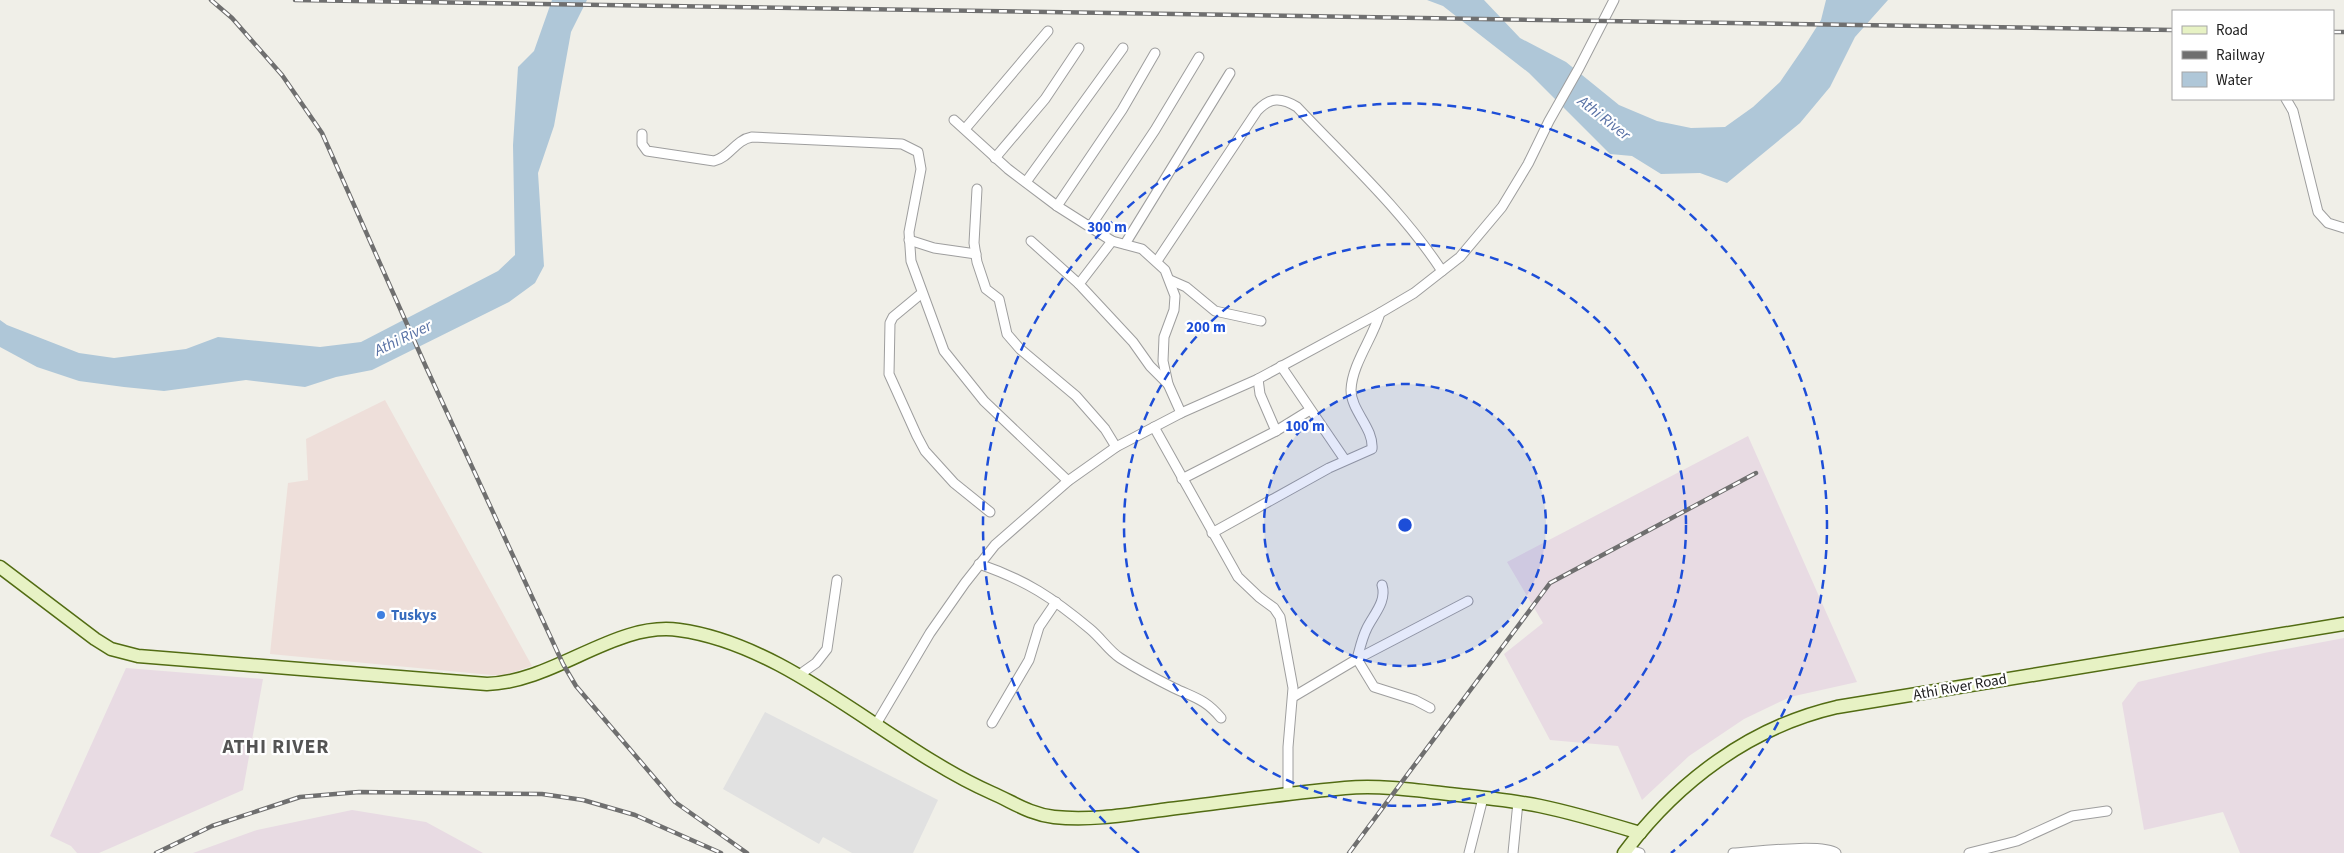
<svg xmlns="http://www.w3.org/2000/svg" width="2344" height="853" viewBox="0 0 2344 853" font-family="'Source Sans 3',sans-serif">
	<rect width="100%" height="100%" fill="#f0efe8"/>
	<path fill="#eedfda" d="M385 400 532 666 502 676 270 654 288 483 308 480 306 439Z"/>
	<g fill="#e8dbe3">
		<path d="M1748 436 1857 682 1790 697 1744 719 1689 756 1642 800 1618 746 1550 740 1504 654 1543 623 1507 562Z"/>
		<path d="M2344 638V853H2240L2223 812 2144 830 2122 703 2138 682 2264 653Z"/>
		<path d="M126 668 263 679 243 790 99 853H77L71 846 50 836Z"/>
		<path d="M352 810 426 822 483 853H193L257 830Z"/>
	</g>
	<path fill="#e1e1e1" d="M765 712 938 800 913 853H852L823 837 819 844 723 789Z"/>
	<g fill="#afc7d8">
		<path d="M552 0H587L571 32 554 126 538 173 544 266 535 283 509 302 372 370 336 377 305 387 246 380 164 391 124 387 79 381 37 367 0 347V320L7 325 79 353 114 358 186 349 218 337 320 347 361 342 498 271 515 255 513 145 518 67 534 51Z"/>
		<path d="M1427 0H1484L1520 38 1566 62 1619 105 1657 121 1691 128 1725 127 1753 107 1780 82 1804 47 1821 20 1826 0H1888L1855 37 1830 87 1800 123 1727 183 1700 173 1661 174 1632 156 1610 154 1529 73 1443 6Z"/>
	</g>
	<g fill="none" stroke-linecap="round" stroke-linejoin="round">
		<defs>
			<g id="street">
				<path d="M2286 99 2293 111 2318 212 2328 223 2344 228"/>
				<path d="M954 120 1008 169 1057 206 1112 241 1142 249 1165 270 1175 296 1174 310 1164 337 1163 361 1168 384 1181 413"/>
				<path d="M965 129 1048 31"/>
				<path d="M642 134V144L647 151 714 161C730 157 735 140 752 137L902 144 918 152 921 169 909 232 911 261 944 351 984 401 1068 481"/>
				<path d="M995 158 1045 99 1079 48"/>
				<path d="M1026 182 1123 48"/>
				<path d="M977 189 974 243 977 262 986 289 999 299 1007 334 1020 349 1076 396 1105 429 1116 447"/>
				<path d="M1057 206 1122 110 1155 53"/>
				<path d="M1090 227 1155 130 1199 57"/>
				<path d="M909 240 934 248 976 254"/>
				<path d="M1031 241 1079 284"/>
				<path d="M1112 241 1079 284 1133 342 1150 366 1168 384"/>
				<path d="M1125 244 1230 73"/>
				<path d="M1157 261 1257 111C1270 97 1281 97 1297 107 1347 160 1402 210 1442 271"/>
				<path d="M1170 280 1186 287 1215 311 1261 321"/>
				<path d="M922 293 893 317 890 323 889 374 917 436 925 451 954 483 990 512"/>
				<path d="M1281 366 1345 460"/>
				<path d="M1154 427 1238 577 1259 597 1274 608 1280 617 1293 688 1288 747V795"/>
				<path d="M1276 431 1310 410"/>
				<path d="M1182 479 1276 431 1260 394 1258 379"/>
				<path d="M1212 533 1329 468 1372 449C1374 428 1351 411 1351 390 1352 364 1373 338 1380 313"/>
				<path d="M979 564C1026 580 1053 598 1090 629 1101 638 1109 651 1120 658 1137 669 1156 679 1174 688 1195 698 1205 699 1221 718"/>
				<path d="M1382 585C1387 601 1374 614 1367 628 1362 638 1360 648 1357 659L1374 687 1415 700 1430 708"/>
				<path d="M799 675 816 663 827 649 837 580"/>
				<path d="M1293 697 1357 659 1468 601"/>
				<path d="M992 723 1029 660 1039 627 1056 602"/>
				<path d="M875 726 930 633 965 583 995 545 1068 481 1116 447 1181 413 1258 379 1380 313 1414 293 1460 257 1502 207 1528 164 1549 121 1579 68 1614 0"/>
				<path d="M1627 849 1640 853"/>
				<path d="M1469 853 1483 798"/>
				<path d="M1513 853 1518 802"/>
				<path d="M1733 853C1752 852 1823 843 1836 853"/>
				<path d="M1969 853 2017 841 2072 816 2107 811"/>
			</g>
			<g id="secondary">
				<path d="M0 567 95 639 111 649 138 656 487 684C555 682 615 621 679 630 791 645 889 748 992 793 1013 802 1029 814 1054 817 1093 821 1131 814 1169 809 1228 802 1287 793 1345 788 1380 785 1415 790 1449 794 1479 797 1510 800 1540 806 1574 813 1607 823 1640 833"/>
				<path d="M1624 853C1677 782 1750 727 1837 707L2344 624"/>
			</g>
		</defs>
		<use href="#street" stroke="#9e9e9e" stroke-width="11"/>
		<use href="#secondary" stroke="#526c13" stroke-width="15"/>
		<use href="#street" stroke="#fff" stroke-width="9"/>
		<use href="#secondary" stroke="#e7f2c4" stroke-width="12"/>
		<defs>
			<g id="rail">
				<path d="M211 0 232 18 282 75 322 133 426 367 563 664 576 686 675 802 747 853"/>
				<path d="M295 0 2173 30"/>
				<path d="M2333 32H2344"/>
				<path d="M156 853 212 826 300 797 359 792 542 794 583 800 635 815 721 853"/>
				<path d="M1349 853 1550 583 1756 473"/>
			</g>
		</defs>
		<use href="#rail" stroke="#6f6f6f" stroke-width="4.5"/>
		<use href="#rail" stroke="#fff" stroke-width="2.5" stroke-dasharray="8" stroke-linecap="butt"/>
	</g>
	<circle cx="1405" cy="525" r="141" fill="#1d4ed8" fill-opacity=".12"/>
	<g fill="none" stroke="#1d4ed8" stroke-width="2.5" stroke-dasharray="9 6">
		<circle cx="1405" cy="525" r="141"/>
		<circle cx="1405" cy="525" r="281"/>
		<path d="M1139 853A422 422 0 1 1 1671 853"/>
	</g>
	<circle fill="#3f7fe0" stroke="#fff" stroke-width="2" cx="381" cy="615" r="5"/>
	<g text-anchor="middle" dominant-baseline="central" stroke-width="4.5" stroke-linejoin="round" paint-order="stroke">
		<g font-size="15" font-weight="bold" fill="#366cbe" stroke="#fff" text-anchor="start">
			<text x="391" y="615">Tuskys</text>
		</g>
		<g font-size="15" fill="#212121" stroke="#fff">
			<text transform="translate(1960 687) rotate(-10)">Athi River Road</text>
		</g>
		<g font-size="16" font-style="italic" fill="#5871a5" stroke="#fff">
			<text transform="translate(1604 118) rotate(38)">Athi River</text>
			<text transform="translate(403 338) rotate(-26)">Athi River</text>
		</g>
		<g font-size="20" font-weight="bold" letter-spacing="1" fill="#545454" stroke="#fff">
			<text x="276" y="747">ATHI RIVER</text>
		</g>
	</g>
	<circle cx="1405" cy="525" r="8" fill="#1d4ed8" stroke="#fff" stroke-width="2.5"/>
	<g font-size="15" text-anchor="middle" font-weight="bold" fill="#1d4ed8" stroke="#fff" stroke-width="4.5" stroke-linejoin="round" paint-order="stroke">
		<text x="1107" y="232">300 m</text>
		<text x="1206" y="332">200 m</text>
		<text x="1305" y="431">100 m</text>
	</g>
	<rect x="2172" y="10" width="162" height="90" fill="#ffffff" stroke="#a6a6a6"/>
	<rect x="2182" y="26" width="25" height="8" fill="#e7f2c4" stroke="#a6a6a6"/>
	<text x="2216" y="35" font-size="15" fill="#212121">Road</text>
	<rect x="2182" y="51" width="25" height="8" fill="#6f6f6f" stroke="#a6a6a6"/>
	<text x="2216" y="60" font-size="15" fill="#212121">Railway</text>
	<rect x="2182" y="72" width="25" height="15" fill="#afc7d8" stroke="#a6a6a6"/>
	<text x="2216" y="85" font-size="15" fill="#212121">Water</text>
</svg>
